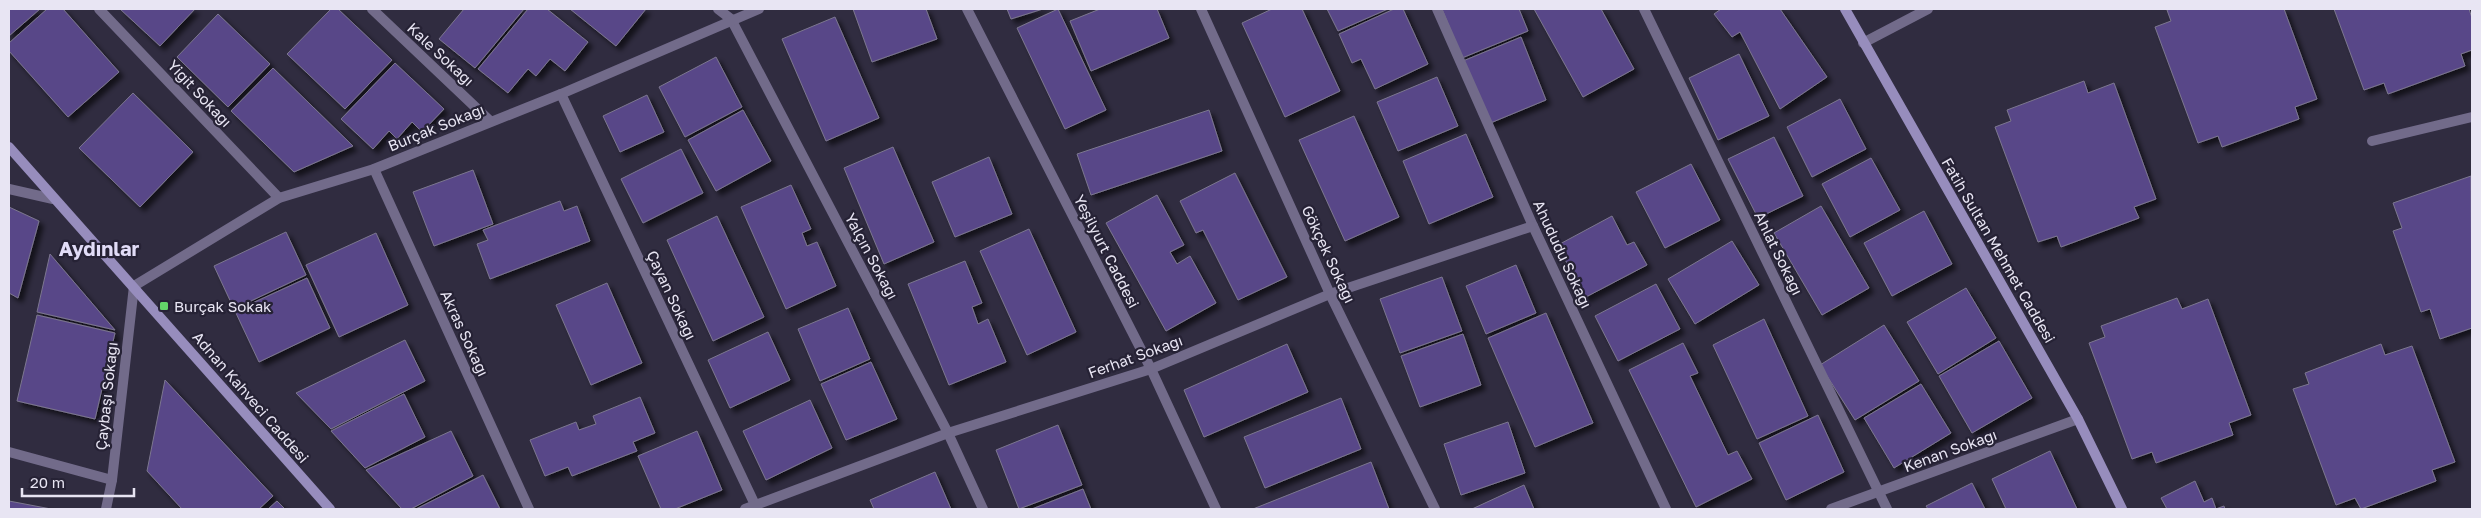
<svg xmlns="http://www.w3.org/2000/svg" width="2481" height="518" viewBox="0 0 2481 518" font-family="'Golos Text',sans-serif">
	<defs>
		<filter id="shadow"><feDropShadow dx="4.5" dy="4.5" stdDeviation="2.5" flood-color="#0009"/></filter>
	</defs>
	<rect width="100%" height="100%" fill="#302c40"/>
	<g fill="#594788" stroke="#7c778f" filter="url(#shadow)">
		<path d="M9 9H40L9 36Z"/>
		<path d="M47 9H63L119 72 68 117 9 51V43Z"/>
		<path d="M120 9H195L160 46Z"/>
		<path d="M331 9H338L392 60 345 109 287 54Z"/>
		<path d="M464 9H524L475 68 439 39Z"/>
		<path d="M528 9H547L588 42 565 71 550 59 536 76 528 69 508 93 478 69Z"/>
		<path d="M570 9H646L616 46Z"/>
		<path d="M853 9H926L937 39 872 62Z"/>
		<path d="M1007 9H1043L1011 19Z"/>
		<path d="M1058 9 1106 110 1065 129 1017 28Z"/>
		<path d="M1100 9H1157L1169 38 1091 71 1070 21Z"/>
		<path d="M1272 9H1302L1340 91 1285 117 1242 23Z"/>
		<path d="M1327 9H1388L1338 31Z"/>
		<path d="M1394 9H1403L1428 64 1375 89 1361 59 1352 63 1339 34Z"/>
		<path d="M1442 9H1519L1528 31 1462 58Z"/>
		<path d="M1534 9H1601L1634 69 1583 97Z"/>
		<path d="M1721 9H1780L1827 77 1780 109 1740 32 1732 37 1714 14Z"/>
		<path d="M2171 9H2284L2317 99 2295 107 2299 119 2222 147 2218 136 2198 143 2155 27 2171 21 2167 10Z"/>
		<path d="M2334 9H2469L2472 18V50L2461 54 2465 66 2388 94 2384 83 2364 90Z"/>
		<path d="M218 14 270 64 228 107 177 57Z"/>
		<path d="M835 17 879 118 826 141 782 39Z"/>
		<path d="M1521 37 1546 100 1488 124 1463 61Z"/>
		<path d="M1739 54 1769 116 1718 140 1689 78Z"/>
		<path d="M716 57 742 107 685 137 659 87Z"/>
		<path d="M395 63 444 109 422 132 412 122 397 139 389 131 373 149 341 119Z"/>
		<path d="M273 68 353 146 294 172 231 111Z"/>
		<path d="M1437 77 1458 126 1398 151 1377 102Z"/>
		<path d="M2084 81 2088 93 2114 83 2156 199 2134 207 2139 218 2061 247 2057 236 2038 242 1995 127 2011 121 2007 110Z"/>
		<path d="M133 93 193 152 140 207 79 148Z"/>
		<path d="M647 95 664 132 620 152 603 116Z"/>
		<path d="M1840 99 1866 149 1812 177 1787 127Z"/>
		<path d="M743 110 771 161 716 191 688 140Z"/>
		<path d="M1209 110 1222 151 1091 195 1077 154Z"/>
		<path d="M1354 116 1399 217 1345 241 1299 140Z"/>
		<path d="M1466 134 1493 197 1429 224 1403 161Z"/>
		<path d="M1774 137 1803 196 1758 218 1728 159Z"/>
		<path d="M893 147 934 242 884 264 844 168Z"/>
		<path d="M681 149 703 193 643 223 621 179Z"/>
		<path d="M989 157 1012 214 955 237 932 182Z"/>
		<path d="M1871 158 1900 210 1850 237 1822 184Z"/>
		<path d="M1691 164 1720 220 1665 248 1636 192Z"/>
		<path d="M473 170 493 224 434 246 413 192Z"/>
		<path d="M1235 173 1287 277 1238 300 1203 230 1196 233 1180 201Z"/>
		<path d="M2471 176 2472 328 2440 339 2430 309 2421 312 2393 231 2402 228 2393 203Z"/>
		<path d="M791 185 811 229 802 233 807 246 817 242 836 286 786 309 741 207Z"/>
		<path d="M1157 195 1184 245 1170 252 1177 264 1190 256 1216 303 1166 331 1106 223Z"/>
		<path d="M560 201 564 211 577 206 590 241 490 279 477 244 488 240 483 230Z"/>
		<path d="M1821 206 1869 288 1822 315 1774 233Z"/>
		<path d="M9 207 39 221 18 298 9 293Z"/>
		<path d="M1924 211 1952 264 1892 296 1864 243Z"/>
		<path d="M717 216 764 317 713 341 667 240Z"/>
		<path d="M1612 216 1627 245 1634 242 1647 265 1584 298 1558 245Z"/>
		<path d="M1029 229 1076 332 1027 355 980 251Z"/>
		<path d="M286 232 306 275 234 309 214 266Z"/>
		<path d="M376 233 408 305 339 337 306 265Z"/>
		<path d="M1732 241 1759 285 1695 324 1668 279Z"/>
		<path d="M50 254 115 330 37 312Z"/>
		<path d="M965 261 982 303 972 307 978 324 988 319 1006 362 949 385 908 284Z"/>
		<path d="M1516 265 1536 313 1486 334 1466 286Z"/>
		<path d="M1442 277 1462 331 1400 353 1380 299Z"/>
		<path d="M307 278 330 328 259 362 235 311Z"/>
		<path d="M607 283 642 363 591 385 556 305Z"/>
		<path d="M1656 284 1680 329 1618 361 1595 316Z"/>
		<path d="M1966 288 1996 338 1938 374 1907 322Z"/>
		<path d="M2177 298 2182 309 2208 299 2251 415 2229 423 2233 435 2156 463 2152 452 2132 459 2089 343 2105 337 2101 326Z"/>
		<path d="M848 308 870 359 820 381 798 329Z"/>
		<path d="M1546 313 1593 423 1535 447 1488 338Z"/>
		<path d="M37 315 115 333 95 419 17 401Z"/>
		<path d="M1764 319 1808 416 1757 439 1713 345Z"/>
		<path d="M1884 325 1919 381 1855 420 1820 365Z"/>
		<path d="M768 332 790 380 730 408 708 360Z"/>
		<path d="M1463 334 1481 385 1420 407 1401 356Z"/>
		<path d="M405 340 425 381 331 429 296 393Z"/>
		<path d="M1999 341 2032 398 1972 433 1939 376Z"/>
		<path d="M1683 343 1698 373 1690 376 1728 455 1737 451 1752 479 1696 507 1629 370Z"/>
		<path d="M1287 344 1308 392 1204 437 1184 390Z"/>
		<path d="M2381 344 2385 355 2412 346 2455 462 2432 470 2436 481 2361 509 2355 498 2336 505 2293 389 2309 384 2305 373Z"/>
		<path d="M871 362 897 419 846 440 821 384Z"/>
		<path d="M165 380 273 496 259 509H182L147 471Z"/>
		<path d="M1921 384 1951 433 1894 468 1864 418Z"/>
		<path d="M404 394 425 437 365 468 331 431Z"/>
		<path d="M640 397 655 433 633 442 637 451 572 476 568 467 545 476 530 440 576 422 579 430 596 424 593 416Z"/>
		<path d="M1341 398 1361 449 1265 488 1244 437Z"/>
		<path d="M810 400 832 448 766 480 743 431Z"/>
		<path d="M1818 415 1844 472 1786 500 1759 443Z"/>
		<path d="M1508 422 1525 473 1461 495 1444 444Z"/>
		<path d="M1058 425 1082 485 1019 509 996 450Z"/>
		<path d="M451 431 473 476 411 509H402L366 470Z"/>
		<path d="M697 431 722 490 675 509H661L638 456Z"/>
		<path d="M2050 451 2077 509H2006L1992 479Z"/>
		<path d="M1371 462 1389 509H1253Z"/>
		<path d="M935 472 951 509H874L870 500Z"/>
		<path d="M483 475 500 509H416Z"/>
		<path d="M2195 481 2204 502 2212 498 2216 509 2224 506 2225 509H2167L2161 498Z"/>
		<path d="M1972 483 1985 509H1928L1926 506Z"/>
		<path d="M1524 485 1534 509H1472Z"/>
		<path d="M1083 489 1091 509H1032Z"/>
		<path d="M9 501 51 509H9Z"/>
		<path d="M277 501 285 509H268Z"/>
	</g>
	<g fill="none" stroke-linecap="round" stroke-linejoin="round">
		<path stroke="#726b8a" stroke-width="10" d="M2372 141 2472 117"/>
		<g stroke="#726b8a" stroke-width="10">
			<path d="M99 9 279 198"/>
			<path d="M372 9 490 121"/>
			<path d="M718 9 731 19 948 433 983 509"/>
			<path d="M967 9 1151 369 1216 509"/>
			<path d="M1201 9 1330 294 1435 509"/>
			<path d="M1437 9 1533 226 1666 509"/>
			<path d="M1644 9 1887 509"/>
			<path d="M1863 43 1928 9"/>
			<path d="M561 94 757 509"/>
			<path d="M374 169 529 509"/>
			<path d="M9 189 53 199"/>
			<path d="M9 452 112 480"/>
			<path d="M106 509 112 480 134 286 279 198 374 169 561 94 759 9"/>
			<path d="M745 509 948 433 1151 369 1330 294 1533 226"/>
			<path d="M1831 509 2078 419"/>
		</g>
		<g stroke="#978dbd" stroke-width="10">
			<path d="M1845 9 2078 419 2122 509"/>
			<path d="M9 147 330 509"/>
		</g>
	</g>
	<rect fill="#63d469" stroke="#262235" stroke-width="2" x="159" y="301" width="10" height="10" rx="2.5"/>
	<g text-anchor="middle" dominant-baseline="central" stroke-width="4.5" stroke-linejoin="round" paint-order="stroke">
		<g font-size="15" fill="#e8e5f3" stroke="#262235">
			<text transform="translate(441 54) rotate(43)">Kale Sokağı</text>
			<text transform="translate(200 93) rotate(47)">Yiğit Sokağı</text>
			<text transform="translate(436 127) rotate(-22)">Burçak Sokağı</text>
			<text transform="translate(1999 250) rotate(60)">Fatih Sultan Mehmet Caddesi</text>
			<text transform="translate(1107 251) rotate(63)">Yeşilyurt Caddesi</text>
			<text transform="translate(1779 253) rotate(64)">Ahlat Sokağı</text>
			<text transform="translate(1329 254) rotate(65)">Gökçek Sokağı</text>
			<text transform="translate(1563 254) rotate(65)">Ahududu Sokağı</text>
			<text transform="translate(872 256) rotate(62)">Yalçın Sokağı</text>
			<text transform="translate(672 295) rotate(65)">Çayan Sokağı</text>
			<text transform="translate(465 333) rotate(65)">Akras Sokağı</text>
			<text transform="translate(1135 356) rotate(-20)">Ferhat Sokağı</text>
			<text transform="translate(106 396) rotate(-84)">Çaybaşı Sokağı</text>
			<text transform="translate(251 397) rotate(49)">Adnan Kahveci Caddesi</text>
			<text transform="translate(1950 450) rotate(-20)">Kenan Sokağı</text>
		</g>
		<g font-size="15" fill="#e8e5f3" stroke="#262235" text-anchor="start">
			<text x="174" y="306">Burçak Sokak</text>
		</g>
		<g font-size="20" font-weight="bold" fill="#e1dcf7" stroke="#262235">
			<text x="99" y="248">Aydınlar</text>
		</g>
	</g>
	<rect width="2481" height="518" fill="none" stroke="#e8e5f3" stroke-width="20"/>
	<path d="M22 488v8h112v-8" fill="none" stroke="#e8e5f3" stroke-width="2.5"/>
	<text x="30" y="488" font-size="15" fill="#e8e5f3" stroke="#262235" stroke-width="4" paint-order="stroke">20 m</text>
</svg>
